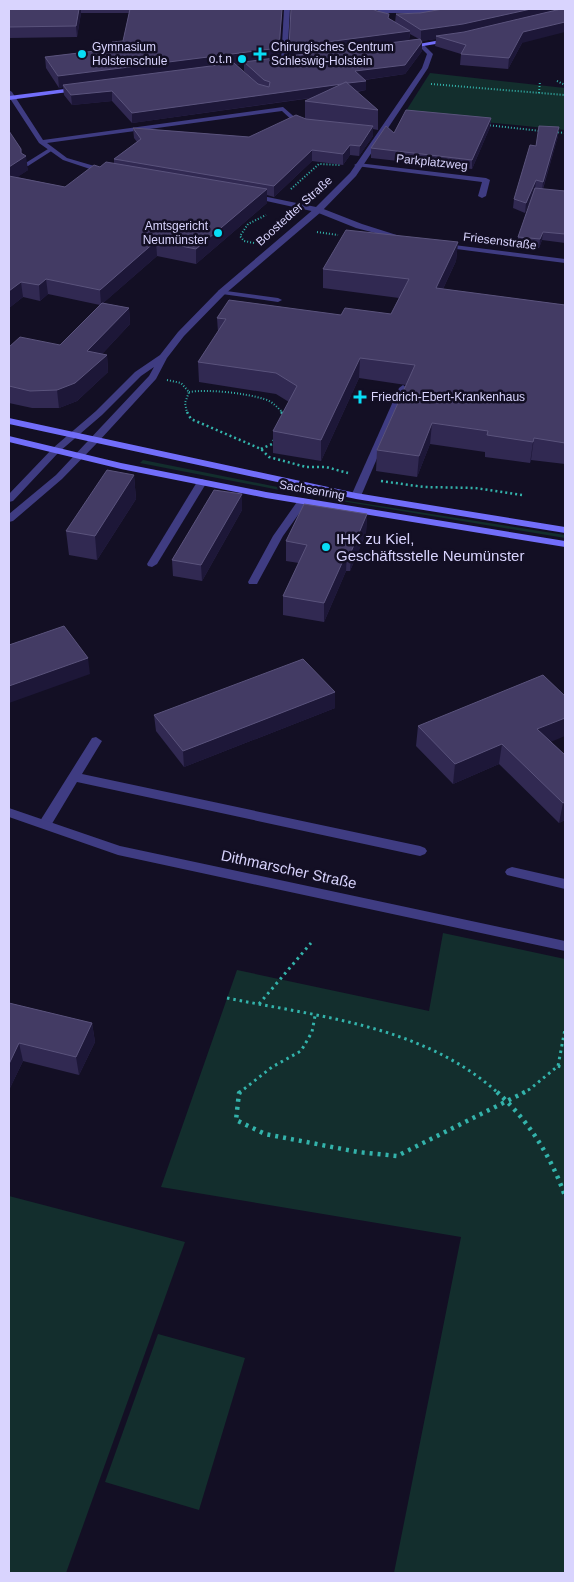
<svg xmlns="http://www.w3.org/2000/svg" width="574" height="1582" viewBox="0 0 574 1582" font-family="Helvetica,sans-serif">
	<rect width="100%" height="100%" fill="#130f24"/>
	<g fill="#132e2d">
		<path d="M430 73 565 88V130L404 114Z"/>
		<path d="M143 460 342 500 565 535V538L305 495 140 463Z"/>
		<path d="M443 933 565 959V1573H394L461 1237 161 1187 237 970 429 1011Z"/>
		<path d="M9 1196 185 1242 66 1573 9 1572Z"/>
		<path d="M158 1334 245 1358 199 1510 105 1482Z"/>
	</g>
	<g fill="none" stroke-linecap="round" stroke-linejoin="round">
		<g stroke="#33b3ab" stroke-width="2" stroke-dasharray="1 2" stroke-linecap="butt">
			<path d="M557 81 565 85"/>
			<path d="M431 84 565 95"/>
			<path d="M539 93 540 81"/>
			<path d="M487 125 541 131"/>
			<path d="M555 132 565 133"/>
			<path d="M291 189 319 164 340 165"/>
			<path d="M317 232 338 235"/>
			<path d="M254 243 244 241 240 236 248 224 266 215"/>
			<path d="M167 380 181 383 189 392 185 403 187 413"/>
			<path d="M189 392C209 389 245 393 264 399 272 401 277 407 283 413"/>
		</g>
		<g stroke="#33b3ab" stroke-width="2.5" stroke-dasharray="2 3" stroke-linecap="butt">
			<path d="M187 412 191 419 261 449 269 457 306 467"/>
			<path d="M281 412 284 415"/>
			<path d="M261 449 272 444 274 440"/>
			<path d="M307 467H326L348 473"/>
			<path d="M381 481 424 487 475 488 522 495"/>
		</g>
		<g stroke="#33b3ab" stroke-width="3" stroke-dasharray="2.5 4" stroke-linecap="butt">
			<path d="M227 998C321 1017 424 1026 498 1093"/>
			<path d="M259 1004 311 943"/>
			<path d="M558 1066 565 1068"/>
			<path d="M239 1093 272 1067 301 1051 312 1032 315 1016"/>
			<path d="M522 1093 530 1089 558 1066 565 1029"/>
		</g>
		<g stroke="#33b3ab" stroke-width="4.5" stroke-dasharray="3 5" stroke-linecap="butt">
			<path d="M241 1092 239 1093 236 1120 265 1134 358 1152 397 1156 525 1092"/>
			<path d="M497 1092C528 1120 551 1156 565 1196"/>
		</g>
		<g fill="#3f3c82" fill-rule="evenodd">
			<path d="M381 9H446L449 11 446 13H382L376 15 378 21 370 19 371 13Z"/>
			<path d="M48 149 53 150 28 166H24V164Z"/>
			<path d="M358 163 486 178 490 180 486 196 482 198 478 196 482 182 356 166 354 165Z"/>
			<path d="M219 290 278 298 282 300 278 302 222 294 218 292Z"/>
			<path d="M403 385 407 388 361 496 360 498H352L351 496 399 388Z"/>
			<path d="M202 479 207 482 157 564 152 567 148 566 147 564 197 482Z"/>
			<path d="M303 498 308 501 283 536 258 582 257 584H249L248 582 273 536 299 499Z"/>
			<path d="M96 737 102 741 82 774 420 846 425 848 427 851 425 854 420 856 77 782 50 827H40L39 824 40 821 92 738Z"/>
			<path d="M512 867 565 879V889L507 875 505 872 507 869Z"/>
		</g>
		<g fill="#3f3c82" fill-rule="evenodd">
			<path d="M284 9H290L287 62 284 64 281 62Z"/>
			<path d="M9 90 12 92 43 140 283 107 299 121 309 125 306 127 295 123 282 111 47 143 67 158 108 170V174H105L63 160 39 143 9 97Z"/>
			<path d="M248 193 321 208 362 224 406 238 402 240 356 228 316 212 248 197Z"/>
			<path d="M438 243 565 259V263L441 247H438Z"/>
			<path d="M9 808 120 846 565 941V951L118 855 9 817Z"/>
		</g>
		<path fill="#3f3c82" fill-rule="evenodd" d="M419 44H423L433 54 428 68 356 176 321 212 225 294 184 336 167 358 156 379 99 441 62 479 13 521 9 522V514L56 475 149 376 154 367 141 376 102 415 59 452 13 501 9 502V494L53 448 96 411 135 372 160 355 178 332 219 290 315 208 350 173 422 68 427 54 419 46Z"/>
		<g fill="#726efa" fill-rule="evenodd">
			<path d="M452 38 454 41 405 49 402 47Z"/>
			<path d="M81 87 84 89 83 90 9 100V96Z"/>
			<path d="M9 418 356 493 565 527V533L356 499 9 424Z"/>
			<path d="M9 436 121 463 266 492 565 541V547L266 498 121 469 9 442Z"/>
		</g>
	</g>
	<g fill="#312952" fill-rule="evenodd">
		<path d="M9 9H282L279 57 289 56 291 9H290H372L395 22 396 14 522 43 508 69 460 65 461 54 435 46 436 39 421 41 422 51 405 74 365 80 366 90 357 92 378 110V130L373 129V136L359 156 350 155 343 165 312 161 274 197 267 195V203L196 264 157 256 103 303 129 308 130 324 102 354 107 355 108 372 77 401 59 408H32L9 403V347L60 345 100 305 48 294 40 301 23 297 9 308V131L21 149 22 154 28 170 17 177 65 187 100 167 114 164V159L137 142 134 138 133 128 249 137 305 118V101L312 98 132 123 112 101 72 105 64 95 63 87 59 88 46 68 45 57 112 49 123 41 129 13H81L77 37 9 38ZM410 34 419 39 409 40ZM244 64V71L259 85 258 84 236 65Z"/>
		<path d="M491 118 490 127 472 169 371 158V148L394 133Z"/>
		<path d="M558 136 543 189 565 191V243L542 240 539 248 517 246 518 237 534 191 525 213 513 208 514 199 536 146Z"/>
		<path d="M458 242 456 261 443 289 565 305V464L531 460 530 463 485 457V452L430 444 417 477 376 471 377 450 406 385 359 378 321 461 273 453V431L289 402 276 394 199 382 198 362 218 332 217 318 391 314 399 298 323 288V269Z"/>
		<path d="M134 475 136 499 97 560 69 555 66 531Z"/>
		<path d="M242 494V510L202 581 173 576 172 560Z"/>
		<path d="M367 514 366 533 350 571H346L324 622 283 615V596L299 563 286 561V541Z"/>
		<path d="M335 692V708L184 767 156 731 154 715Z"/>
		<path d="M418 726 551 742 565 755V820L559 823 499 764 453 784 416 746Z"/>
		<path d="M9 1003 92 1023 95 1042 79 1075 23 1061 9 1090Z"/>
	</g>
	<g fill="#1d1738">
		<path d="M79 9H81V13L77 37 76 26Z"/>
		<path d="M282 9 279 59 244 62V64L65 87 63 85V87L59 88 58 76Z"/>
		<path d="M531 9H565L463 35 436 36V39L421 41V30Z"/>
		<path d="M565 22V32L522 43 508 69 509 58 523 32Z"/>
		<path d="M410 31 409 42 289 58V47Z"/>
		<path d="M422 42V51L405 74 355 81V71Z"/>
		<path d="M366 81V90L132 123V113Z"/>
		<path d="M112 91V101L72 105 71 95Z"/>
		<path d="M491 118 490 127 472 169V160Z"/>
		<path d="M373 126V136L359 156 360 146Z"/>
		<path d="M559 127 558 136 542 191 543 182Z"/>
		<path d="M350 145V155L343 165V154Z"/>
		<path d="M21 149 22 158 26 156 28 170 9 183V167L21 153Z"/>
		<path d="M312 150V161L274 197V186Z"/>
		<path d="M536 180 535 189 525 213 526 203Z"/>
		<path d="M267 189V203L196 264V249Z"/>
		<path d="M543 232 542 240 539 248 540 239Z"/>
		<path d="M156 241 157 256 101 305 100 290Z"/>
		<path d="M458 242 456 261 434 308 436 288Z"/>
		<path d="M46 279 48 294 40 301 39 285Z"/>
		<path d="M21 282 23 297 9 308V291Z"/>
		<path d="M129 308 130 324 89 368 87 351Z"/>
		<path d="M107 355 108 372 77 401 59 408 57 390Z"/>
		<path d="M360 358 359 378 321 461V440Z"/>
		<path d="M432 423 430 444 417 477 419 456Z"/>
		<path d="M534 438 531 460 530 463 533 442Z"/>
		<path d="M134 475 136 499 97 560 95 536Z"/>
		<path d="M242 494V510L202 581 201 565Z"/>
		<path d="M367 514 366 533 350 571 351 552Z"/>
		<path d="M347 552 346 571 324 622V603Z"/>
		<path d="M88 658 90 674 9 703V686Z"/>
		<path d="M335 692V708L184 767 183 751Z"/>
		<path d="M565 718V736L534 749 537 729Z"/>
		<path d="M502 744 499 764 453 784 455 764Z"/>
		<path d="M565 802V820L559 823 563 803Z"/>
		<path d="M92 1023 95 1042 79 1075 76 1057Z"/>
		<path d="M19 1043 23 1061 9 1090V1064Z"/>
	</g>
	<g fill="#433b64" stroke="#5a537c">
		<path d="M9 9H79L76 26 9 27Z"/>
		<path d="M130 9H282L279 48 58 76 45 57 112 49V42L123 41Z"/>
		<path d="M291 9H372L377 11 389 14 388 18 410 31 289 47Z"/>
		<path d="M443 9H531L463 24 421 30 396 14 420 13Z"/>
		<path d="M561 9H565V22L523 32 509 58 461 54 466 45 436 36 464 32Z"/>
		<path d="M420 39 422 42 405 65 355 71 366 81 348 83 346 82 342 84 132 113 112 91 71 95 63 85 234 63 258 84 269 87 270 82 264 80 244 62Z"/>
		<path d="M346 82 378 110 305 101Z"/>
		<path d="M406 110 491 118 472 160 371 148 386 126 394 133Z"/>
		<path d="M296 115 306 119 373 126 360 146 350 145 343 154 312 150 274 186 114 159 141 139 133 128 249 137Z"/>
		<path d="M539 126 559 127 543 182 536 180 526 203 514 199 530 145 536 146Z"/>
		<path d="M9 131 21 149V153L26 156 9 167Z"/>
		<path d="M106 162 267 189 196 249 156 241 100 290 46 279 39 285 21 282 9 291V176L65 187 94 165 100 167Z"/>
		<path d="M535 188 565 191V234L543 232 540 239 518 237Z"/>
		<path d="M346 230 458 242 436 288 565 305V443L534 438 533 442 487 435 488 431 432 423 419 456 377 450 415 365 360 358 321 440 273 431 297 386 276 373 198 362 226 319 217 318 229 300 341 315 345 308 391 314 409 279 323 269Z"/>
		<path d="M102 303 129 308 87 351 107 355 75 383 57 390 30 391 9 386V347L20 337 60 345Z"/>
		<path d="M107 470 134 475 95 536 66 531Z"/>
		<path d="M214 490 242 494 201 565 172 560Z"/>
		<path d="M304 504 367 514 351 552H347L324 603 283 596 307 545 286 541Z"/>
		<path d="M64 626 88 658 9 686V645Z"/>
		<path d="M303 659 335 692 183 751 154 715Z"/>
		<path d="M543 675 565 696V718L537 729 565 755V802L563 803 502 744 455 764 418 726Z"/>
		<path d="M9 1003 92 1023 76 1057 19 1043 9 1064Z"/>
	</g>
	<g fill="#08ddf6" stroke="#130f24" stroke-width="2">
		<circle cx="82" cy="54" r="5"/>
		<path d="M257.5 46.5h5v5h5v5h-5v5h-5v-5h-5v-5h5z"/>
		<circle cx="242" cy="59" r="5"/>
		<circle cx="218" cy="233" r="5"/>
		<path d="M357.5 389.5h5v5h5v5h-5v5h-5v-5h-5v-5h5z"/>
		<circle cx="326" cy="547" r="5"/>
	</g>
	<g text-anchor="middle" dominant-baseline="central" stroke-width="5" stroke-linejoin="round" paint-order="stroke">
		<g font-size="12" fill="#d9d4fe" stroke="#130f24" text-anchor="start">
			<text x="92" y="47">Gymnasium<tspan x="92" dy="14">Holstenschule</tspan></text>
			<text x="271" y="47">Chirurgisches Centrum<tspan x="271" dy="14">Schleswig-Holstein</tspan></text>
			<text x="232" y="59" text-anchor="end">o.t.n</text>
			<text x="208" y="226" text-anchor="end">Amtsgericht<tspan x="208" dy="14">Neumünster</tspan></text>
			<text x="371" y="397">Friedrich-Ebert-Krankenhaus</text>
		</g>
		<g font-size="12" fill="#d9d4fe" stroke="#130f24">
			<text transform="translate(432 162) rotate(6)">Parkplatzweg</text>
			<text transform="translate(294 211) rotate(-42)">Boostedter Straße</text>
			<text transform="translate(500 241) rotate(7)">Friesenstraße</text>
			<text transform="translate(312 490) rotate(10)">Sachsenring</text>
		</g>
		<g font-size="15" fill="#d9d4fe" stroke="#130f24" text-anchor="start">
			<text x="336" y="538">IHK zu Kiel,<tspan x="336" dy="17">Geschäftsstelle Neumünster</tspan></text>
		</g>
		<g font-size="15" fill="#d9d4fe" stroke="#130f24">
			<text transform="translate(289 869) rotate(12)">Dithmarscher Straße</text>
		</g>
	</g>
	<rect width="574" height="1582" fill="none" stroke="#d9d4fe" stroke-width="20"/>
</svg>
